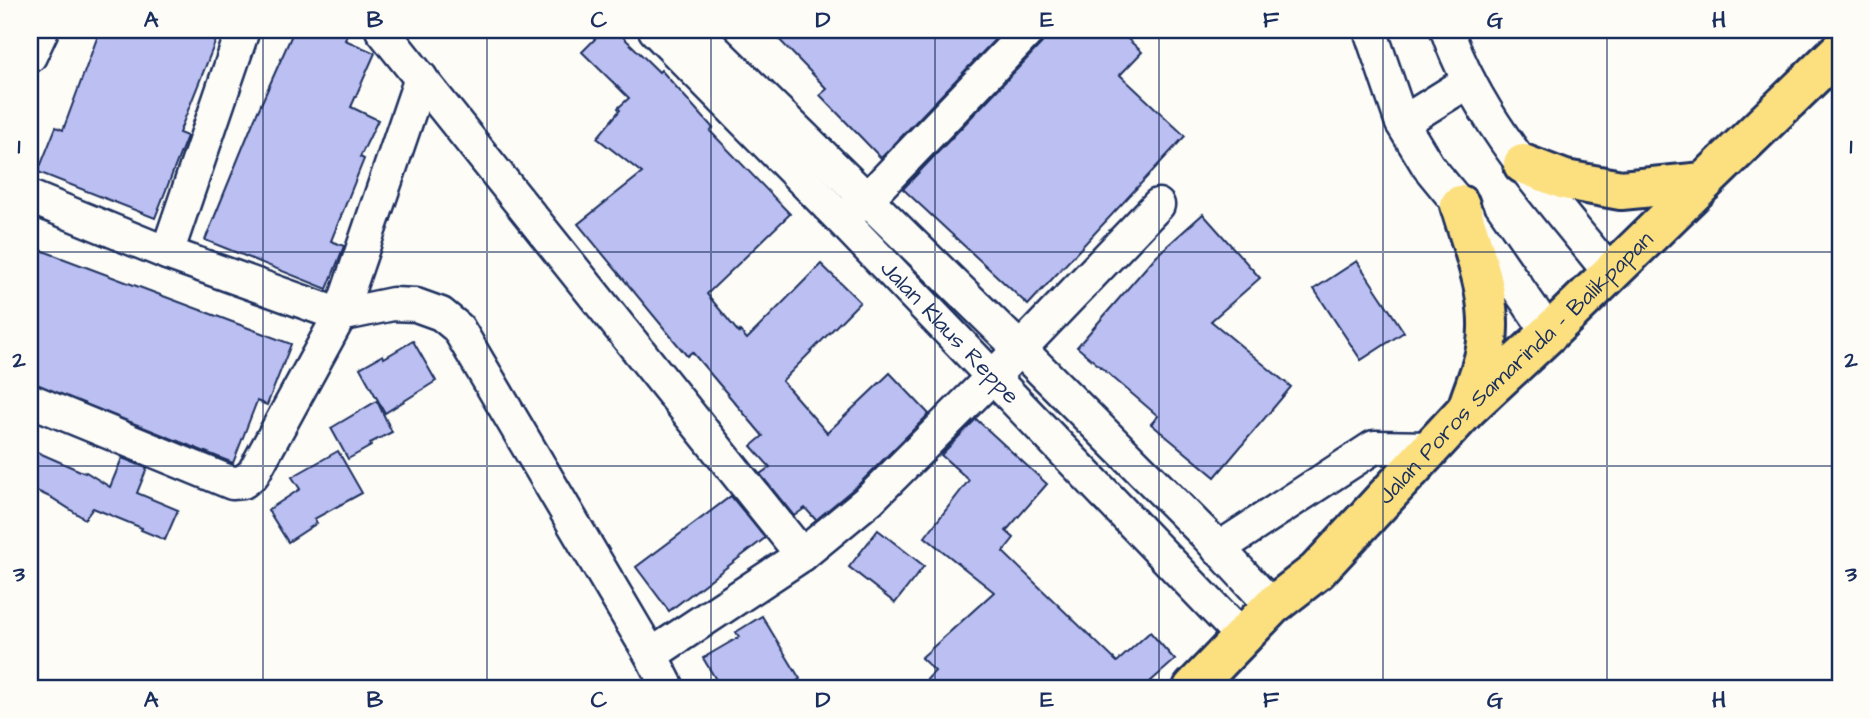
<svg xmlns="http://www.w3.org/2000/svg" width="1870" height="718" viewBox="0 0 1870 718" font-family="'Architects Daughter',sans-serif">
	<rect width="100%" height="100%" fill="#fdfcf7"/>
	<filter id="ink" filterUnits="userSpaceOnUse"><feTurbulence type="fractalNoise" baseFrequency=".0143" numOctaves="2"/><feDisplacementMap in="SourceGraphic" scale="14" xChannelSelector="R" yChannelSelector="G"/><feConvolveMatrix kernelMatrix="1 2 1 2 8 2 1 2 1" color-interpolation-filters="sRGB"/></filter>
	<g filter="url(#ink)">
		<g fill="#bbbff1" stroke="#1b2f5e" stroke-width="2">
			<path d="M100 30H220L179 133 187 136 155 218 38 172 56 127 63 130Z"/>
			<path d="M294 30H349L345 40 375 53 351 107 378 120 360 157 364 159 331 241 344 246 327 289 205 240 254 120Z"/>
			<path d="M604 30H616L659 72 661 70 713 128 710 131 790 214 707 294 739 333 740 331 747 339 821 264 860 302 782 381 827 433 890 373 929 414 858 485 816 520 805 508 794 516 760 474 770 467 751 446 763 436 692 352 687 356 578 224 642 173 597 138 620 110 618 108 629 98 582 52Z"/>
			<path d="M770 30H1004L881 158 820 95 827 89Z"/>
			<path d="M1047 30H1118L1142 52 1120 75 1185 136 1028 305 903 189 1042 43Z"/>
			<path d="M1203 214 1260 278 1211 321 1291 387 1215 477 1151 424 1158 416 1077 347 1156 256Z"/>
			<path d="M30 246 291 344 267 405 257 401 233 463 30 382Z"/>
			<path d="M1357 261 1404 332 1361 360 1314 289Z"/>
			<path d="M413 341 436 381 385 413 360 368 383 355 384 358Z"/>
			<path d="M377 401 392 432 370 443 371 446 348 459 331 428Z"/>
			<path d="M976 419 1047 484 1006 531 1014 538 1003 552 1117 662 1150 632 1175 660 1143 688H919L935 671 921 658 994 592 925 537 969 480 941 455Z"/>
			<path d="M30 449 85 473 86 472 110 487 122 458 147 468 137 493 178 510 165 540 141 530 142 528 93 508 85 519 52 498 30 488Z"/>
			<path d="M338 451 362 493 314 519 317 523 288 542 268 510 300 489 292 477Z"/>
			<path d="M731 496 765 538 669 611 636 567Z"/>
			<path d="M878 530 924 566 895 603 849 567Z"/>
			<path d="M762 616 800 679 785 688H721L703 658 739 637 736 632Z"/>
		</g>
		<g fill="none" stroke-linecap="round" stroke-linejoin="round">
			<defs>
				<g id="minor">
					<path d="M382 30 802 555"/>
					<path id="s1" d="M655 30 842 220 1243 638"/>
					<path d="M694 30 1020 349 1207 536 1272 606"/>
					<path d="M1370 30 1402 123 1428 166 1460 205 1549 333"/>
					<path d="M1447 30C1479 123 1550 198 1610 273"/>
					<path d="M30 56 42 30"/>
					<path d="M1402 123 1469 81"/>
					<path d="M30 197 167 253 340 315 393 304 416 305 441 314 458 328 651 655 668 688"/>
					<path d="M851 212 868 198 1029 30"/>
					<path d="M167 253 243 30"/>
					<path d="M30 400 232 483 243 482 253 474 340 315 421 78"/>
					<path d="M1218 549 1374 447 1431 448"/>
					<path d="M651 655 802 555 870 499 1020 349 1158 205"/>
				</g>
				<g id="highway">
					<path d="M1523 164 1565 180 1621 190 1704 182"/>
					<path d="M1460 205C1473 250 1495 301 1486 349 1483 368 1474 387 1468 406"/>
					<path id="s2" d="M1193 688 1272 606 1317 571 1468 408 1549 333 1840 50"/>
				</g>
			</defs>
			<use href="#minor" stroke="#1b2f5e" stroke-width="37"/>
			<use href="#highway" stroke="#1b2f5e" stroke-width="44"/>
			<use href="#minor" stroke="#fdfcf7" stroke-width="32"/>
			<use href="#highway" stroke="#fce080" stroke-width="38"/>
		</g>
	</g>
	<path fill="none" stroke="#1b2f5e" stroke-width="2" stroke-opacity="0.55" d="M263 30V688M487 30V688M711 30V688M935 30V688M1159 30V688M1383 30V688M1607 30V688M30 252H1840M30 466H1840"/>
	<g text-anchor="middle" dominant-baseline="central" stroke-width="7" stroke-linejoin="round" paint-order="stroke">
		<g font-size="23" fill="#1b2f5e" stroke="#fdfcf7">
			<text stroke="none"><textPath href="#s1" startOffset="422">Jalan Klaus Reppe</textPath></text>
			<text stroke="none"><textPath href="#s2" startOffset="455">Jalan Poros Samarinda - Balikpapan</textPath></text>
		</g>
	</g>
	<rect width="1870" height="718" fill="none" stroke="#fdfcf7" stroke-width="77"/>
	<rect x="38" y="38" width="1794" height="642" fill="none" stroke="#1b2f5e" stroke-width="2.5"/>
	<g font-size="23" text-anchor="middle" font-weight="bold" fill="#1b2f5e">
		<text x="151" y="27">A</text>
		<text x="375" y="27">B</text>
		<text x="599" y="27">C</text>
		<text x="823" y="27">D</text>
		<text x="1047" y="27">E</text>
		<text x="1271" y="27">F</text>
		<text x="1495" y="27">G</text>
		<text x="1719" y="27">H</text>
		<text x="19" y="153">1</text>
		<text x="1851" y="153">1</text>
		<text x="19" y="367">2</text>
		<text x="1851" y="367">2</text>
		<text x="19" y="581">3</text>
		<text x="1851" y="581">3</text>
		<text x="151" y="707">A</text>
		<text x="375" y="707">B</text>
		<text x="599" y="707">C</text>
		<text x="823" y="707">D</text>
		<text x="1047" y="707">E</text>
		<text x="1271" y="707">F</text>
		<text x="1495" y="707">G</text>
		<text x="1719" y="707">H</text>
	</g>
</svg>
